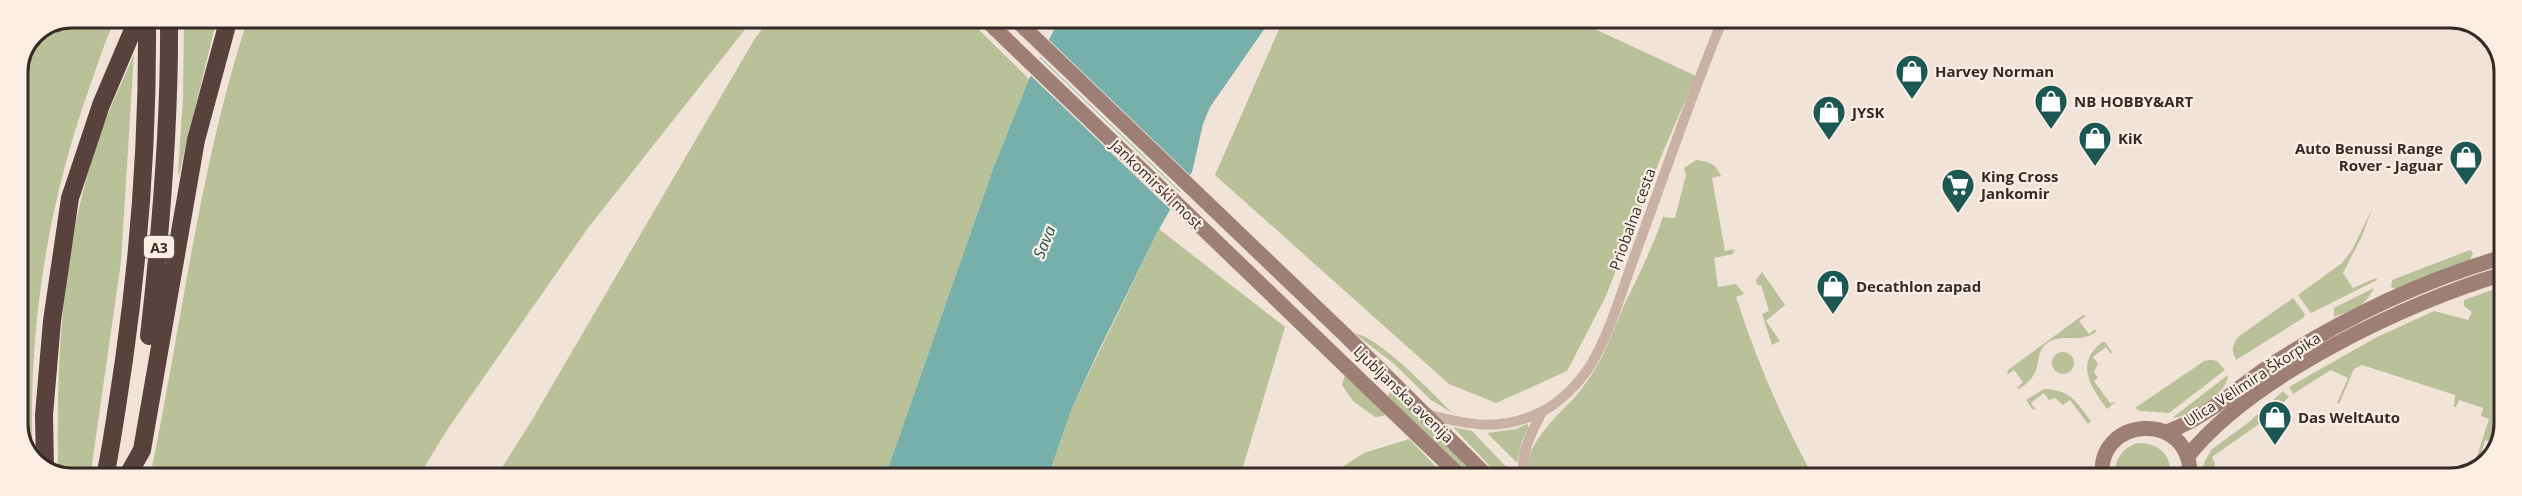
<svg xmlns="http://www.w3.org/2000/svg" width="2522" height="496" viewBox="0 0 2522 496" font-family="'Open Sans',sans-serif">
	<rect width="100%" height="100%" fill="#f2e3d9"/>
	<g fill="#b9c199">
		<path d="M72 18H116C105 40 98 64 90 86 47 206 27 334 33 461L18 430V72L34 34Z"/>
		<path d="M184 18H217L179 175 178 174 183 98Z"/>
		<path d="M248 18H754L588 228 449 427 418 477H150C182 324 199 167 248 18Z"/>
		<path d="M770 18H967L1029 79 993 169 885 477H496L532 420 754 40Z"/>
		<path d="M1284 18 1589 19 1584 24 1696 76 1663 152 1605 298 1567 371 1496 403 1449 384 1215 175Z"/>
		<path d="M134 54 121 262 91 471 90 477H62L58 474C56 355 62 234 105 121 114 98 125 76 134 54Z"/>
		<path d="M1696 160C1710 162 1715 163 1721 176L1712 178 1725 251 1734 249 1733 254 1714 258 1718 287 1736 284 1744 294 1736 297C1756 359 1782 420 1814 478H1533C1511 453 1567 408 1580 391 1605 359 1610 336 1626 301 1640 273 1653 246 1663 217L1675 218 1686 175 1684 168Z"/>
		<path d="M2373 207 2361 238 2343 273 2353 288 2376 278 2377 280 2311 313 2298 295 2342 263 2352 250Z"/>
		<path d="M1159 229 1285 327 1240 477H1048L1072 408Z"/>
		<path d="M2470 250 2473 253 2470 260 2401 287 2395 289 2391 287 2392 280Z"/>
		<path d="M1762 272 1785 305 1766 321 1780 341 1772 345 1762 314 1769 311 1761 285H1757L1756 280Z"/>
		<path d="M2503 286V434H2499L2494 443 2485 440 2477 468 2473 469 2489 419 2481 416 2483 408 2459 400 2456 407H2454L2455 395 2362 365 2354 369 2339 404 2337 403 2348 378 2331 370 2293 394 2289 387 2377 337 2434 311 2468 320 2472 312 2464 306V300Z"/>
		<path d="M2374 288C2366 306 2352 310 2334 317V308Z"/>
		<path d="M2293 298 2305 314 2303 318 2236 360C2232 351 2231 346 2238 337Z"/>
		<path d="M2083 315 2086 316 2079 321 2089 334 2095 329 2096 332C2078 344 2065 333 2049 342 2035 350 2041 365 2033 376 2030 382 2024 385 2019 389L2017 388 2023 382 2014 370 2007 375 2008 370Z"/>
		<path d="M1354 333C1383 339 1431 393 1454 414L1431 400 1393 363Z"/>
		<path d="M2102 342H2105L2112 352 2111 354 2106 347 2093 357 2098 364 2094 372 2098 378 2094 381 2110 403 2116 402 2107 409C2091 387 2074 364 2102 342Z"/>
		<circle cx="2063" cy="363" r="11"/>
		<path d="M2211 360 2217 361 2225 370 2169 413 2140 411 2135 408 2204 361Z"/>
		<path d="M1345 374 1385 414 1384 416 1375 417 1353 401 1342 385Z"/>
		<path d="M2228 375C2227 395 2190 417 2172 418Z"/>
		<path d="M2044 389C2071 390 2076 402 2091 421L2088 424 2070 400 2063 405 2055 398 2049 400 2044 393 2031 403 2036 410 2032 409 2026 400Z"/>
		<path d="M2283 391 2289 397 2262 422 2212 457 2215 464 2214 478H2203V465L2211 450 2249 422Z"/>
		<path d="M1390 392H1394L1481 478H1468L1388 396Z"/>
		<path d="M1527 424 1529 427 1522 441 1517 463 1487 433 1516 429Z"/>
		<path d="M1453 427 1472 431 1517 478H1501Z"/>
		<path d="M1409 439 1447 478H1325L1364 453Z"/>
		<path d="M2137 443C2159 442 2173 456 2170 478H2116C2113 461 2121 449 2137 443Z"/>
	</g>
	<path fill="#77b0ab" d="M1060 18H1272L1210 107 1203 124 1192 172 1159 229 1099 350 1072 408 1048 477H885L993 169 1029 79Z"/>
	<g fill="#f2e3d9">
		<path d="M1047 38 1193 178 1183 194 1038 55Z"/>
		<path d="M1038 56 1183 195 1173 212 1028 73Z"/>
	</g>
	<g fill="none" stroke-linecap="round" stroke-linejoin="round">
		<g stroke="#cab1a5" stroke-width="10">
			<path d="M1426 414C1468 425 1500 432 1541 412 1560 403 1579 383 1590 366 1611 331 1622 290 1636 252 1665 174 1691 95 1723 19"/>
			<path d="M1524 478C1519 454 1532 432 1542 412"/>
		</g>
		<g stroke="#9e7f76" stroke-width="15">
			<path d="M984 18 1462 478"/>
			<path d="M1014 18 1345 335 1489 478"/>
			<path d="M2167 432C2176 428 2187 424 2196 418 2222 404 2245 382 2271 365 2342 319 2421 281 2503 257"/>
			<path d="M2188 456C2252 376 2405 303 2503 274"/>
			<path d="M2103 478C2093 417 2193 407 2190 478"/>
		</g>
		<g stroke="#57423d" stroke-width="18">
			<path d="M149 336C161 230 170 125 169 18"/>
			<path d="M45 467 44 415 52 321 70 198 101 105 138 18"/>
			<path d="M129 473 142 450 196 140 229 18"/>
			<path d="M105 477C113 438 118 399 124 360 140 246 148 133 147 18"/>
		</g>
	</g>
	<defs>
		<symbol id="shop-pin" viewBox="-11 -11 22 30"><path d="M0 17L-7.5 6A9.5 9.5 0 1 1 7.5 6Z" fill="#1b5854" stroke="#faeee5"/><path d="M-5-2.5h2.3a2.7 3.5 0 0 1 5.4 0H5L5.5 6h-11ZM-1.5-2.5h3a1.5 2.3 0 0 0-3 0Z" fill="#fff"/></symbol>
		<symbol id="supermarket-pin" viewBox="-11 -11 22 30"><path d="M0 17L-7.5 6A9.5 9.5 0 1 1 7.5 6Z" fill="#1b5854" stroke="#faeee5"/><path d="M-6-5.5h2.5l.6 2H6L4.5 2H-2.5L-4.4-4H-6ZM-1.5 3.2a1.3 1.3 0 1 0 .1 0ZM3 3.2a1.3 1.3 0 1 0 .1 0Z" fill="#fff"/></symbol>
	</defs>
	<g fill-rule="evenodd">
		<use href="#shop-pin" x="1893" y="52" width="38" height="52"/>
		<use href="#shop-pin" x="2032" y="82" width="38" height="52"/>
		<use href="#shop-pin" x="1810" y="93" width="38" height="52"/>
		<use href="#shop-pin" x="2076" y="119" width="38" height="52"/>
		<use href="#shop-pin" x="2447" y="138" width="38" height="52"/>
		<use href="#supermarket-pin" x="1939" y="166" width="38" height="52"/>
		<use href="#shop-pin" x="1814" y="267" width="38" height="52"/>
		<use href="#shop-pin" x="2256" y="398" width="38" height="52"/>
	</g>
	<g text-anchor="middle" dominant-baseline="central" stroke-width="4.5" stroke-linejoin="round" paint-order="stroke">
		<rect fill="#faeee5" stroke="#71645f" stroke-width="1.5" x="144" y="236" width="30" height="22" rx="4.5"/>
		<g font-size="14" font-weight="bold" fill="#362926">
			<text x="159" y="247">A3</text>
		</g>
		<g font-size="15" font-weight="bold" fill="#362926" stroke="#faeee5" text-anchor="start">
			<text x="1935" y="71">Harvey Norman</text>
			<text x="2074" y="101">NB HOBBY&amp;ART</text>
			<text x="1852" y="112">JYSK</text>
			<text x="2118" y="138">KiK</text>
			<text x="2443" y="148" text-anchor="end">Auto Benussi Range<tspan x="2443" dy="17">Rover - Jaguar</tspan></text>
			<text x="1981" y="176">King Cross<tspan x="1981" dy="17">Jankomir</tspan></text>
			<text x="1856" y="286">Decathlon zapad</text>
			<text x="2298" y="417">Das WeltAuto</text>
		</g>
		<g font-size="15" fill="#362926" stroke="#faeee5">
			<text transform="translate(1157 184) rotate(44)">Jankomirski most</text>
			<text transform="translate(1632 219) rotate(-70)">Priobalna cesta</text>
			<text transform="translate(2252 379) rotate(-33)">Ulica Velimira Škorpika</text>
			<text transform="translate(1404 394) rotate(44)">Ljubljanska avenija</text>
		</g>
		<g font-size="16" font-style="italic" fill="#1b5854" stroke="#faeee5">
			<text transform="translate(1044 242) rotate(-68)">Sava</text>
		</g>
	</g>
	<path d="M0 0H2522V496H0ZM72 28H2450A44 44 0 0 1 2494 72V424A44 44 0 0 1 2450 468H72A44 44 0 0 1 28 424V72A44 44 0 0 1 72 28Z" fill="#faeee5" fill-rule="evenodd"/>
	<path fill="none" stroke="#362926" stroke-width="3" d="M72 28H2450A44 44 0 0 1 2494 72V424A44 44 0 0 1 2450 468H72A44 44 0 0 1 28 424V72A44 44 0 0 1 72 28Z"/>
</svg>
